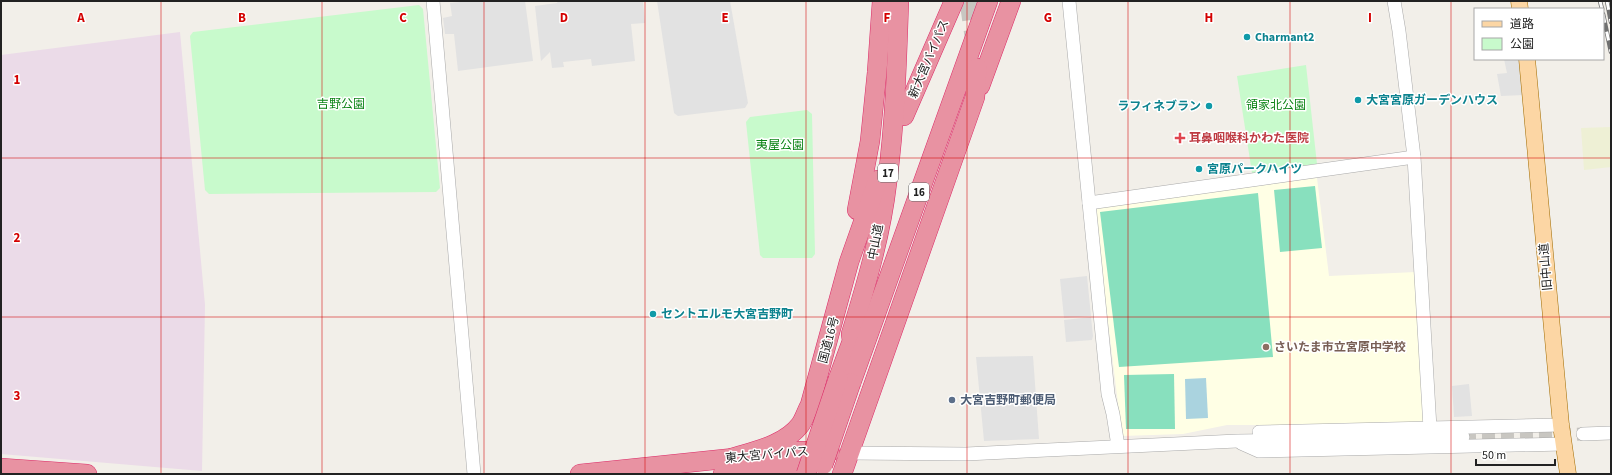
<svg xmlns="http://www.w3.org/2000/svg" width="1612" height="475" viewBox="0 0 1612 475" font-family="'Source Sans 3','Noto Sans JP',sans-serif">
	<rect width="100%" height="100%" fill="#f2efe9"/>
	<path fill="#ebdbe8" d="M180 32 205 305 202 471 1 454V55Z"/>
	<path fill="#ffffe5" d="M1317 178 1329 276 1416 272 1424 419 1420 425H1227L1183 434 1122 436 1094 208Z"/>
	<path fill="#eef0d5" d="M1611 127V167L1584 170 1581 128Z"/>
	<g fill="#c8facc">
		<path d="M419 5 423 9 440 188 436 192 209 194 205 190 190 36 193 32Z"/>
		<path d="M1306 65 1317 164 1252 173 1237 76Z"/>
		<path d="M807 110 812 114 815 254 812 258H763L760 255 746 122 750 117Z"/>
	</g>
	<g fill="#88e0be">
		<path d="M1315 186 1322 248 1280 252 1274 190Z"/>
		<path d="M1258 193 1273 357 1119 367 1100 212Z"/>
		<path d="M1174 374 1175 429H1126L1124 375Z"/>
	</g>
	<g fill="#e2e2e2">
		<path d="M469 1H525L533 61 458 71 454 34H445L443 18 452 16 450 3Z"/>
		<path d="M558 1H643L645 23 631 24 635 61 592 66 591 59 563 62 564 67 552 68 550 52 541 61 535 6 557 3Z"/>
		<path d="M657 1H730L748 103 745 108 678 116 674 113Z"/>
		<path d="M1504 59H1519L1524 95 1501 96 1497 74 1507 73Z"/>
		<path d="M1087 276 1091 316 1064 318 1060 279Z"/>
		<path d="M1091 317 1093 336 1092 340 1066 342 1064 320Z"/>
		<path d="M1033 356 1039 439 984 441 976 357Z"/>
		<path d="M1469 384 1472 416 1454 417 1452 386Z"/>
	</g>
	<path fill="#aad3df" d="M1206 378 1208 418 1186 419 1185 379Z"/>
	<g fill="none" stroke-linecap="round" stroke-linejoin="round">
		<path stroke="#c8c6c1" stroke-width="13" stroke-dasharray="13 6" stroke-linecap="butt" d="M1463 437 1583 434"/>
		<path stroke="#c8c6c1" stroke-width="19" stroke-dasharray="19 10" stroke-linecap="butt" d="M969 1 975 43"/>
		<defs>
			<g id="minor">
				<path d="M433 1 474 474"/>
				<path d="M1069 1 1108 394 1113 414 1118 446"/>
				<path d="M1394 1 1399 31 1414 157 1430 428"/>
				<path d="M1089 203 1414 157"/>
				<path d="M1259 432 1561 425"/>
				<path d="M1583 434 1611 433"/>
				<path d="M1241 443 1259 451 1563 444"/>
				<path d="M849 453 966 454 1237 441 1463 437"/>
			</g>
			<g id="major">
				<path d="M1519 1 1520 9"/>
				<path d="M1527 59 1561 425 1568 474"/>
			</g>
			<g id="highway">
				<path d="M980 86 1011 1"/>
				<path d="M904 116 954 1"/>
				<path d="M857 210 870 141 877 72 882 1"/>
				<path d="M838 379 852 341 851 334C866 285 881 235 887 183 895 123 897 62 899 1"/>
				<path d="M851 383 988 1"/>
				<path d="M732 458C754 451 785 445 800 425 804 420 806 412 810 405L849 262 878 180"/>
				<path d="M1 468 87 474"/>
				<path d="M580 474 800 451 830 452"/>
				<path d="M723 474 796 466 825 459"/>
				<path d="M842 474 975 97 977 68"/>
			</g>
		</defs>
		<use href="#minor" stroke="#a9a9a9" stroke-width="14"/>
		<use href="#major" stroke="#a06b00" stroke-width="17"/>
		<use href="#highway" stroke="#dc2a67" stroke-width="20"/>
		<use href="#minor" stroke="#fff" stroke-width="13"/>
		<use href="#major" stroke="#fcd6a4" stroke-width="16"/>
		<use href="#highway" stroke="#e892a2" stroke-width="19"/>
		<defs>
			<g id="rail">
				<path d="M1600 1 1602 9"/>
				<path d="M1607 1 1611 22"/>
				<path d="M1603 14 1611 52"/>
			</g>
		</defs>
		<use href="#rail" stroke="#707070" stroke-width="4.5"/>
		<use href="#rail" stroke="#fff" stroke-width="3" stroke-dasharray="9" stroke-linecap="butt"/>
		<defs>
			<g id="highway-bridge">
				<path d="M823 465 851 383"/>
				<path d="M806 474 838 379"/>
			</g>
		</defs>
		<use href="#highway-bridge" stroke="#dc2a67" stroke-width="20" stroke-linecap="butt"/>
		<use href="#highway-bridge" stroke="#e892a2" stroke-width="19"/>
	</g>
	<path fill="none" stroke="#d40000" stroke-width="1" stroke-opacity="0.55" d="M161 1V474M322 1V474M484 1V474M645 1V474M806 1V474M967 1V474M1128 1V474M1290 1V474M1451 1V474M1 158H1611M1 317H1611"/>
	<g fill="#0f9aa8" stroke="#fff" stroke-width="1.5">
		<circle cx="1247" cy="37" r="4"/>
		<circle cx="1358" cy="100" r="4"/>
		<circle cx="1209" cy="106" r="4"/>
		<circle cx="1199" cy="169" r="4"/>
		<circle cx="653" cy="314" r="4"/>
	</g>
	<path fill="#e0444e" stroke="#fff" stroke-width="1.5" d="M1178 132h4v4h4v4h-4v4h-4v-4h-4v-4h4z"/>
	<circle fill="#8d6e63" stroke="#fff" stroke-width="1.5" cx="1266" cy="347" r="4"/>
	<circle fill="#5c6f8a" stroke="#fff" stroke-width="1.5" cx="952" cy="400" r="4"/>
	<g text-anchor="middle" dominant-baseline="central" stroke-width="3" stroke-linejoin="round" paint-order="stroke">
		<g fill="#fff" stroke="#646464" stroke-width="1">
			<rect x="878" y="164" width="20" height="18" rx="3"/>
			<rect x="909" y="183" width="20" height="18" rx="3"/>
		</g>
		<g font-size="11" font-weight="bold" fill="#222">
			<text x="888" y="173">17</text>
			<text x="919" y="192">16</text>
		</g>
		<g font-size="12" font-weight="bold" fill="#0d838f" stroke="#fff" text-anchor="start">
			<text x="1255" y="37">Charmant2</text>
			<text x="1366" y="100">大宮宮原ガーデンハウス</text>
			<text x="1201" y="106" text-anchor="end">ラフィネブラン</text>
			<text x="1207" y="169">宮原パークハイツ</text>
			<text x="661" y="314">セントエルモ大宮吉野町</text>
		</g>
		<g font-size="12" fill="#222" stroke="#fff">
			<text transform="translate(929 59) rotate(-67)">新大宮バイパス</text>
			<text transform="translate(876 242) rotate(-79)">中山道</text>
			<text transform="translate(1546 267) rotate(-95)">旧中山道</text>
			<text transform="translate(829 340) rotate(-75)">国道16号</text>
			<text transform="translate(767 455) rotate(-5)">東大宮バイパス</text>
		</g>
		<g font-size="12" fill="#0c8416" stroke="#fff">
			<text x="341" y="104">吉野公園</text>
			<text x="1276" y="105">領家北公園</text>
			<text x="780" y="145">夷屋公園</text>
		</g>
		<g font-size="12" font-weight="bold" fill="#be3a42" stroke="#fff" text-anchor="start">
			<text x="1189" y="138">耳鼻咽喉科かわた医院</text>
		</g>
		<g font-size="12" font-weight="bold" fill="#785e54" stroke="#fff" text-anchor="start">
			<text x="1274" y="347">さいたま市立宮原中学校</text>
		</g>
		<g font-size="12" font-weight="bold" fill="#4e5e75" stroke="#fff" text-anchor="start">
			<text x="960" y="400">大宮吉野町郵便局</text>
		</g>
	</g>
	<g font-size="13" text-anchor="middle" font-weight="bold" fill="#d40000" stroke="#fff" stroke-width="3" stroke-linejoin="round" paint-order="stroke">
		<text x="81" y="22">A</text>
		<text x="242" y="22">B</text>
		<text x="403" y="22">C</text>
		<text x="564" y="22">D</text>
		<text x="725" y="22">E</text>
		<text x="887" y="22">F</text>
		<text x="1048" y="22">G</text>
		<text x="1209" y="22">H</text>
		<text x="1370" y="22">I</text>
		<text x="17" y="84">1</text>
		<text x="17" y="242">2</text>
		<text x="17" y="400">3</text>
	</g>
	<rect width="1612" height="475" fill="none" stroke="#222222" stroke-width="4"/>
	<rect x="1474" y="8" width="130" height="52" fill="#ffffff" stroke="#a7a7a7"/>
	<rect x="1482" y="21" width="20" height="6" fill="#fcd6a4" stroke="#a7a7a7"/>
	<text x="1510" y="28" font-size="12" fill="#222222">道路</text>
	<rect x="1482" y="38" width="20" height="12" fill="#c8facc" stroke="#a7a7a7"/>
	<text x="1510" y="48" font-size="12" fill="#222222">公園</text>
	<path d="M1476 459v6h79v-6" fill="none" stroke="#222222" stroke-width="2"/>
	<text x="1482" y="459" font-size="12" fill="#222222" stroke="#ffffff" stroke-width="3" paint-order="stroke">50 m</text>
</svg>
